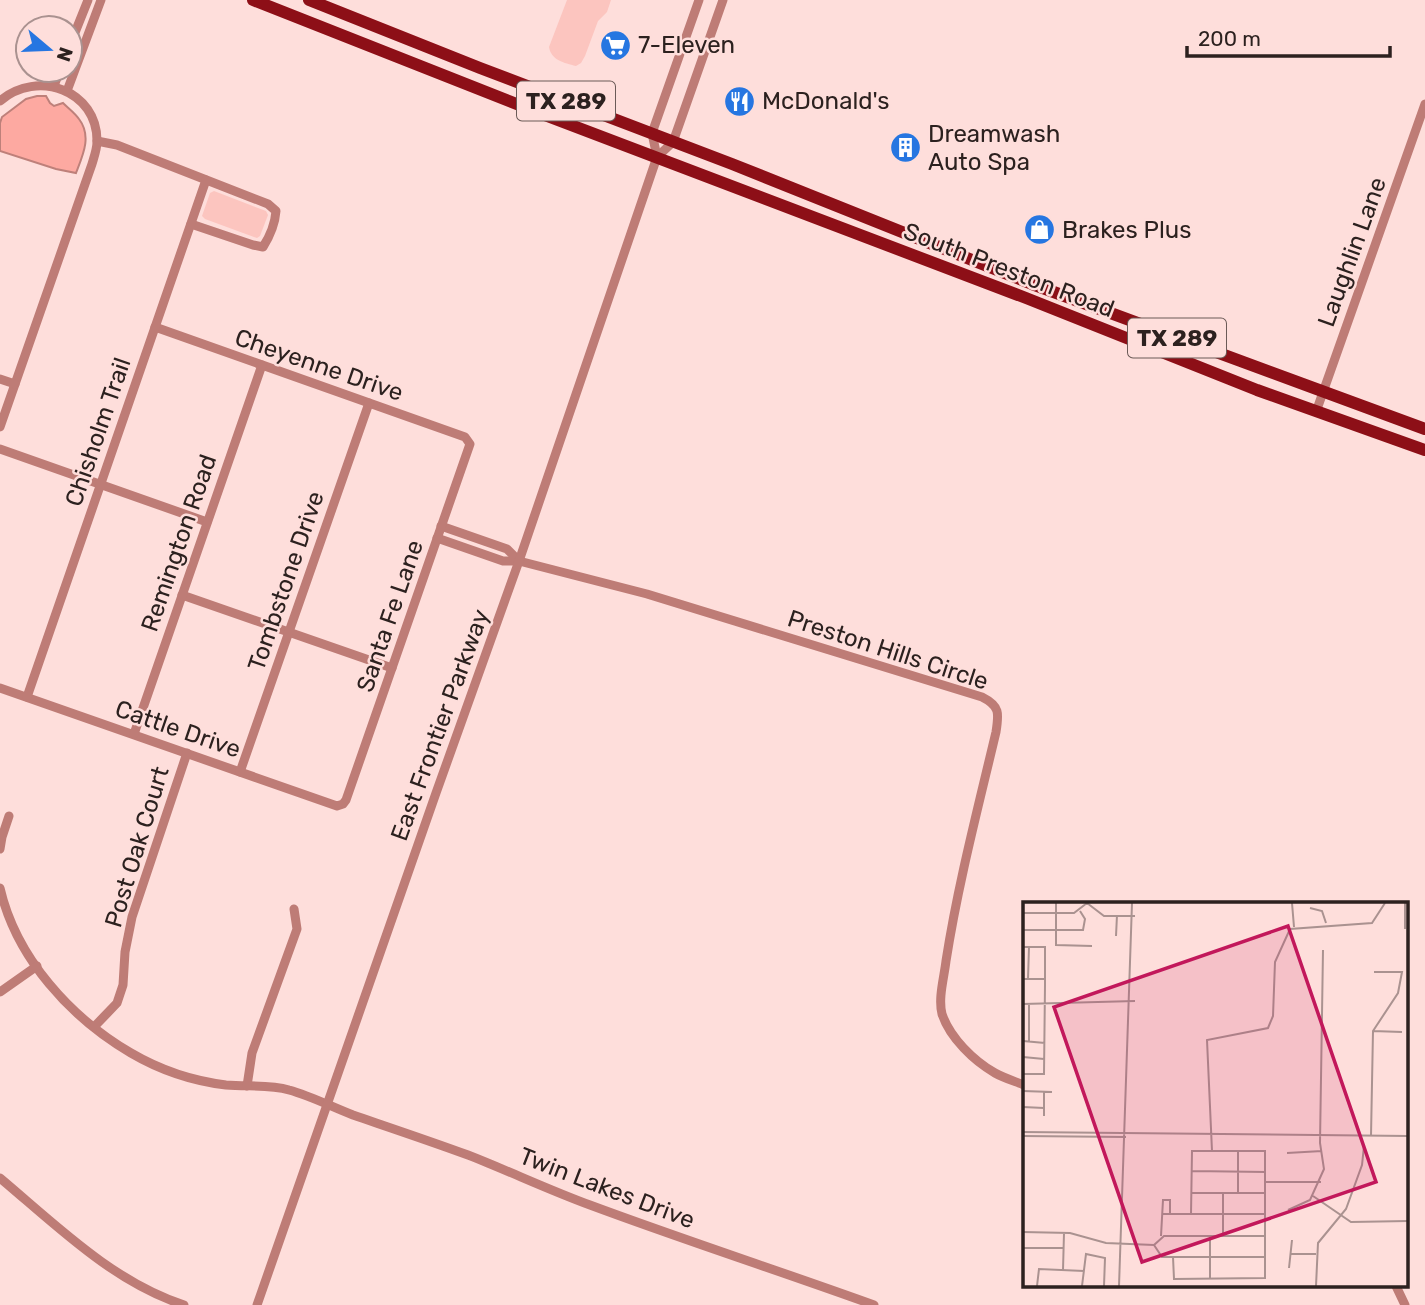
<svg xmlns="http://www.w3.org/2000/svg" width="1425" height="1305" viewBox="0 0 1425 1305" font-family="Rubik,sans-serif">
	<rect width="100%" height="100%" fill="#fededb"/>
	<g fill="#fcc5bf">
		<path d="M567 0H611L607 12 598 21 585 56 581 63 576 66C564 63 551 60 549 47Z"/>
		<path d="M214 191 266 211 268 215 260 236 257 238 205 219 202 216 210 193Z"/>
	</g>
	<path fill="#fda9a1" stroke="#be807a" stroke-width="2" d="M37 96H46L50 103 54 106 63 103C68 108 75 113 79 119 92 136 83 155 76 173L56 169 0 151V123L2 117 26 99Z"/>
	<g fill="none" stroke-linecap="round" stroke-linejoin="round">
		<g stroke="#be7c76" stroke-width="9">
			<path d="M70 45 88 0"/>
			<path d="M54 86 60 70"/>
			<path d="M67 91 101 0"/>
			<path d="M0 101C37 69 98 90 97 142 97 149 94 157 92 164L0 427"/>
			<path d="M97 141 117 145 268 204 276 211C275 224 270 236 263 247L253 245 191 224"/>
			<path d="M657 157 652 133 699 0"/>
			<path d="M0 379 15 384"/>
			<path d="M1316 412 1425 104"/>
			<path d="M0 449 207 522"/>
			<path d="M441 526 507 549 519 561"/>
			<path d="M437 538 503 561H519L647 594 982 697C1000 706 999 713 996 732 978 808 958 884 946 961 944 978 938 998 942 1014 950 1038 974 1061 995 1073 1004 1078 1014 1081 1024 1085"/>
			<path d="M182 595 392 668"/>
			<path d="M0 688 337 806 343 804 346 800 470 444 465 437 155 327"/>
			<path d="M27 697 206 180"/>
			<path d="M134 734 262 365"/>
			<path d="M240 772 369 403"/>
			<path d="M0 849 2 837 9 816"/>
			<path d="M0 888C16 958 71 1018 131 1053 160 1070 193 1081 226 1085 247 1087 269 1084 289 1090 311 1096 332 1107 353 1115 391 1128 430 1141 468 1155 509 1171 549 1190 590 1205 684 1240 780 1271 874 1305"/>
			<path d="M0 992 37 966"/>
			<path d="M94 1027 117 1003 123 985 125 952 132 917 187 753"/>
			<path d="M247 1086 252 1053 297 929 294 909"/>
			<path d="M0 1178C56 1225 113 1282 184 1305"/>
			<path d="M1396 1286 1405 1305"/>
			<path d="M257 1305 436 793 519 561 657 157 673 142 723 0"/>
		</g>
		<g stroke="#8d0f17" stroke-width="12">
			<path d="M253 0 542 114 1026 298 1257 390 1425 450"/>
			<path d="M309 0 480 68 732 164 1032 284 1425 429"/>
		</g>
	</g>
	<defs>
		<symbol id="supermarket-disc" viewBox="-11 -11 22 22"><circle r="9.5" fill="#2676e1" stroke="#fededb"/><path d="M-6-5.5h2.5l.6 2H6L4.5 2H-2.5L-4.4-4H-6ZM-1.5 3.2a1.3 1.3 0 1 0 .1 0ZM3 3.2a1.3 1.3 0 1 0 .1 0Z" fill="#fff"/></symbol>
		<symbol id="restaurant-disc" viewBox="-11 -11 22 22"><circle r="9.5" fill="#2676e1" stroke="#fededb"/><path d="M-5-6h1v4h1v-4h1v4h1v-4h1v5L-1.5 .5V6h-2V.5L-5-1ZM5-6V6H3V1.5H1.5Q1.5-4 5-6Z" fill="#fff"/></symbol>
		<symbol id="building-disc" viewBox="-11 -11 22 22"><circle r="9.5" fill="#2676e1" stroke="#fededb"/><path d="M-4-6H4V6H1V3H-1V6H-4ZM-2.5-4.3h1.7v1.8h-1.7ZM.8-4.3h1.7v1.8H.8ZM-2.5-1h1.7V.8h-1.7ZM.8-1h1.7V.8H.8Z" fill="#fff"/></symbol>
		<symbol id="shop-disc" viewBox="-11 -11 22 22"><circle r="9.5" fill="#2676e1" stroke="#fededb"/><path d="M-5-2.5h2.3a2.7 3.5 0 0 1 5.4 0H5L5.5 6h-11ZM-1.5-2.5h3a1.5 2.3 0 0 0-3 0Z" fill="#fff"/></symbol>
	</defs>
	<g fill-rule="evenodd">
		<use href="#supermarket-disc" x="598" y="28" width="35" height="35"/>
		<use href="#restaurant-disc" x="722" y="84" width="35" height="35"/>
		<use href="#building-disc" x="888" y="130" width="35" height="35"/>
		<use href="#shop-disc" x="1022" y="212" width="35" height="35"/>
	</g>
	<g text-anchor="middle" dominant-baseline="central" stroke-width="5" stroke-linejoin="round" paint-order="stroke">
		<g fill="#fededb" stroke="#6b5a57" stroke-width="2">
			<rect x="517" y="81.5" width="98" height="39" rx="5"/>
			<rect x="1128" y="318.5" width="98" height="39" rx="5"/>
		</g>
		<g font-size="23" font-weight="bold" fill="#2c211f">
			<text x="566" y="101">TX 289</text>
			<text x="1177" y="338">TX 289</text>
		</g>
		<g font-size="24" fill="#2c211f" stroke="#fededb" text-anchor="start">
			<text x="638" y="45">7-Eleven</text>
			<text x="762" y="101">McDonald's</text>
			<text x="928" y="134">Dreamwash<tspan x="928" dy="28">Auto Spa</tspan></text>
			<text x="1062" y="230">Brakes Plus</text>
		</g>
		<g font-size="24" fill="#2c211f" stroke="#fededb">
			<text transform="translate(1352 252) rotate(-70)">Laughlin Lane</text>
			<text transform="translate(1009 270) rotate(21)">South Preston Road</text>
			<text transform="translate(319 365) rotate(19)">Cheyenne Drive</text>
			<text transform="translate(98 432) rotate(-71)">Chisholm Trail</text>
			<text transform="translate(179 543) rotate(-71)">Remington Road</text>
			<text transform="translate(286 581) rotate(-71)">Tombstone Drive</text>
			<text transform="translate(390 616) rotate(-71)">Santa Fe Lane</text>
			<text transform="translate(888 650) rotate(18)">Preston Hills Circle</text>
			<text transform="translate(440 725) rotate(-70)">East Frontier Parkway</text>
			<text transform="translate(178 729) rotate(19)">Cattle Drive</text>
			<text transform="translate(137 847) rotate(-73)">Post Oak Court</text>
			<text transform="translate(607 1188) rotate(21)">Twin Lakes Drive</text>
		</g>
	</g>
	<g transform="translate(1023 902)">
		<rect width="385" height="385" fill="#fededb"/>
		<path fill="none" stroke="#aa9290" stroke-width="2" d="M33 1V43L69 44M64 1 81 14H112M269 1 271 25M287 6 299 9 303 21M0 11H51L64 1M382 27V1M0 28H60L62 17 57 9M93 34 94 13M0 45H22V83L21 172H0M0 77H22M5 77 6 45M0 102 112 99M6 102V140M350 129 379 130M0 139 22 141M0 155 21 157M0 189 29 190M0 205 21 206M21 214V190M0 230 385 234M0 234 103 235M348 234 350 129 375 91 379 70H351M189 249 184 138 245 126 250 114 252 60 267 27 349 21 362 1M264 251 299 249M169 269 243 270M243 280H298M168 291H243M215 291V249M290 294 328 320 385 319M265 308 287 298 301 267 297 241 300 48M139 312H242M0 330 47 331 83 341 131 343M138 334 140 298H147V312M187 334V377M200 334V291M131 343 139 355H242M131 343 141 334H242M0 346H40M267 352H293M150 355 151 377 242 376V249H169L168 312M266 366 269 338M40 368 41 331M14 384 16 367 61 369M59 384 63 352 82 356 81 384M96 384 109 1M293 384 295 341 323 307 339 263 341 244"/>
		<path fill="#c2185b" fill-opacity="0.15" stroke="#c2185b" stroke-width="3.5" d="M265 24 353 280 119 360 31 105Z"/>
		<rect width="385" height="385" fill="none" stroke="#2c211f" stroke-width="3.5"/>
	</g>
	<g transform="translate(49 49) rotate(109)"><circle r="33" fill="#fededb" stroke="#aa9290" stroke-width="2"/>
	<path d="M0-5L12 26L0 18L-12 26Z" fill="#2676e1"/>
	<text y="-10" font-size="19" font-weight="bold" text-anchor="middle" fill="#2c211f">N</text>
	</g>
	<path d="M1187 46v10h203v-10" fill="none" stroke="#2c211f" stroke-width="3.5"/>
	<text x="1198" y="46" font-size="21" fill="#2c211f" stroke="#fededb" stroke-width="5" paint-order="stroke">200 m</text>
</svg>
